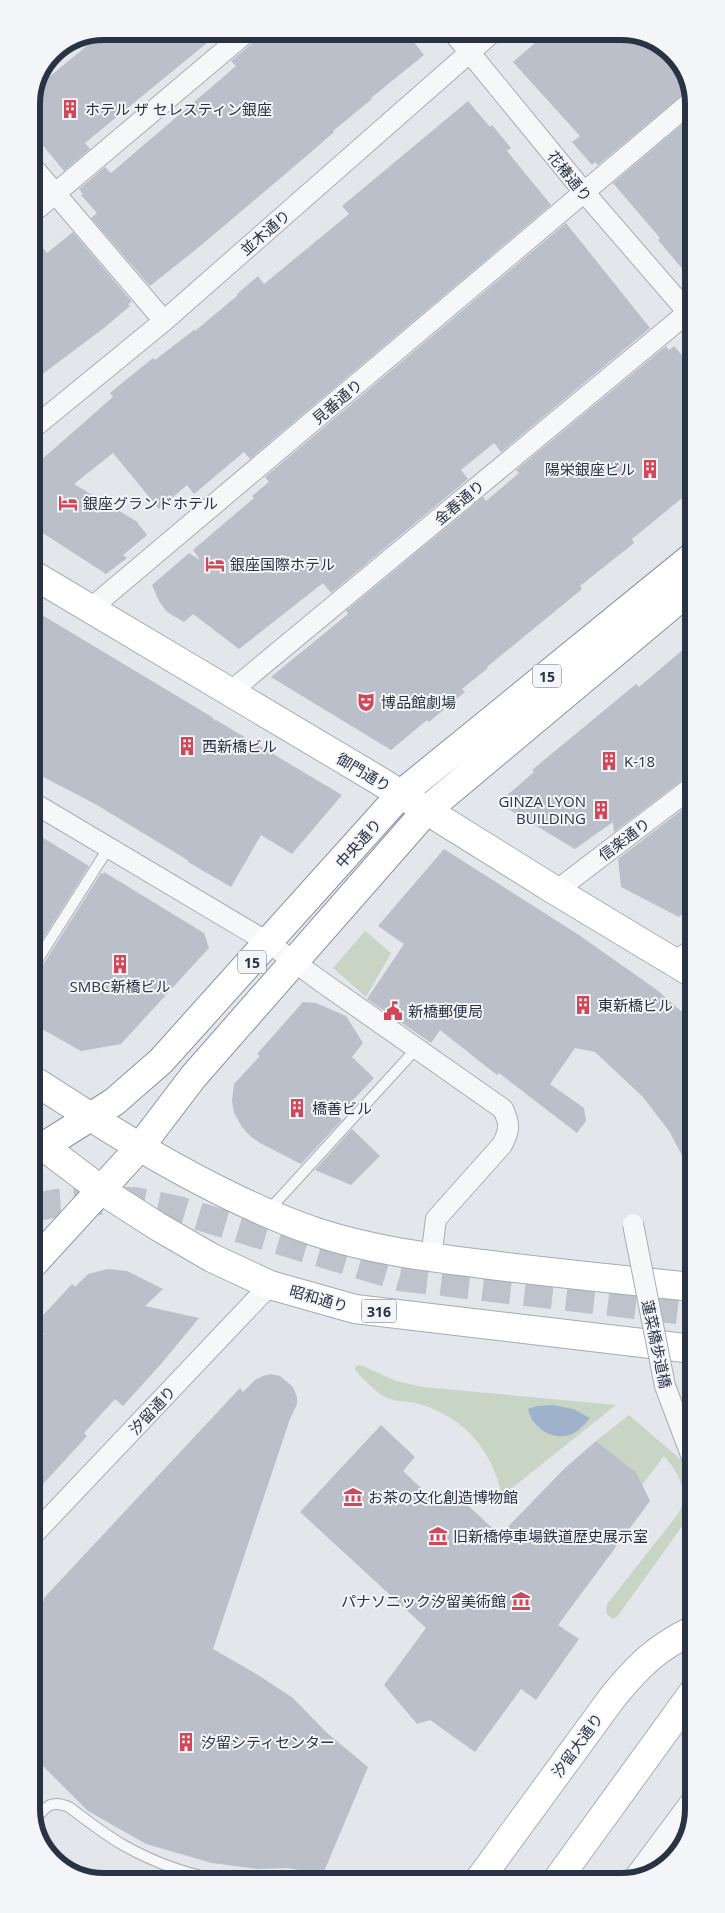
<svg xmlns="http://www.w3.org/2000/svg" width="725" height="1913" font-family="'Open Sans','Noto Sans JP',sans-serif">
<rect width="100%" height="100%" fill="#e3e6eb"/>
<path fill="#c8d5c4" d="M365 931 391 953 366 997 333 968Z
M361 1365 396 1381 423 1387 616 1405 502 1496C492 1450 466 1419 420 1404 409 1401 393 1402 383 1396 373 1389 363 1379 355 1370L356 1366Z
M629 1415 687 1465 693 1511 617 1617 612 1619 606 1613 607 1604 678 1514C690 1494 678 1471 664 1456L642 1485 636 1472 596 1441Z"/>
<path fill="#9eb3cb" d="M553 1405 573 1409 590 1418C585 1424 580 1430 572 1434 553 1442 532 1428 528 1409L537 1406Z"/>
<path fill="#babfc9" d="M105 31H229L216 42 213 38 85 143 90 149 64 171 31 131V100L38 86Z
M260 31H405L424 55 371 98 372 99 333 131 334 132 303 159 199 247 150 286 91 218 97 213 81 195 83 194 79 189 105 167 111 173 236 66 231 61 256 40Z
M549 31H626L665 47 683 73 676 79 687 91 598 165 595 162 592 165 572 142 580 136 513 62Z
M468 101 490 127 492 125 511 148 507 151 551 205 250 459 244 452 194 494 187 485 159 509 113 453 74 484 136 521 147 535 123 555 127 558 106 574 32 526V468L113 397 110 393 153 358 155 360 194 330 195 331 238 295 237 294 258 276 264 284 349 214 342 206Z
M691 117V279L658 240 660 238 613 183Z
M566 223 650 328 501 452 494 443 461 470 468 479 331 593 323 583 239 649 193 614 184 622 167 612 159 601 152 585 189 553 200 560 193 550 254 498 252 496 269 482 265 477Z
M73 232 132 302 128 304 130 306 104 328 32 382V235L47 253Z
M666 346 669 350 674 346 692 367V490L632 539 634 543 580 586 582 589 487 667 488 668 462 689 465 692 429 722 427 720 391 750 271 677 348 614 346 611 483 497 486 501 519 473 516 470Z
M32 609 212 717 215 721 216 720 342 795 292 854 261 835 231 887 188 862 189 861 97 805 32 771Z
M692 642V775L685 778 614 832 613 822 575 849 498 803 534 772 532 770 607 708 636 684 639 687Z
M692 802V906L679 917 621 887 618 859Z
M32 831 89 866 33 955 32 854Z
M444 849 579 935 657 990 681 1011 693 999V1176L669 1131 643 1097 595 1052 575 1048 550 1084 584 1108 586 1121 577 1133 499 1073 497 1075 440 1030 431 1043 367 999 404 944 378 926Z
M104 872 204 933 209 948 121 1044 81 1051 33 1024V974L39 971 101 873 103 874Z
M303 1002 316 1003 346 1016 363 1043 352 1057 374 1078 338 1116 342 1120 301 1164 260 1143 250 1136 242 1127 234 1113 232 1101 234 1084 260 1056 257 1054Z
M352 1129 380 1156 351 1185 315 1170Z
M108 1269 127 1271 163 1289 145 1306 199 1318 161 1364 123 1406 115 1399 84 1433 87 1436 33 1495V1346L44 1334 34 1325 72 1284 75 1287 88 1274Z
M271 1374 280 1376 293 1387 297 1397V1404L290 1419 213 1649 258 1675 293 1698 326 1732 368 1767 323 1874 287 1868 257 1869 212 1863 146 1844 88 1811 34 1757V1655L44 1598 240 1388 243 1392 255 1380 263 1376Z
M381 1425 415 1457 403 1471 438 1504 451 1490 500 1535 564 1469 596 1441 636 1472 650 1501 558 1625 579 1639 536 1700 521 1689 475 1752 430 1720 417 1724 384 1685 426 1628 300 1512Z"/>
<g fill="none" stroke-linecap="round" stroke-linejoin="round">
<path stroke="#bec2ca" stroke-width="28" stroke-dasharray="28 14" stroke-linecap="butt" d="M33 1208 56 1203 80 1201H135L178 1210 400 1277 693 1312"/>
<g stroke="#a8adb6" stroke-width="12">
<path id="lane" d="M33 967 109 847
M268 1211 416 1049
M34 1821C46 1807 50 1799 69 1807 86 1820 104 1834 123 1845 155 1863 191 1876 228 1881"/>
</g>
<g stroke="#a8adb6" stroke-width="22">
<path id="street" d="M452 31 584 192 692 317
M31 165 164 321
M32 213 248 31
M32 429 164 321 494 31
M90 609 691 102
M230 692 692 309
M32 802 269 943 319 980 503 1109C510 1124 510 1130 502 1145L436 1219 431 1258
M556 891 692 787
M673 962 692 950
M33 1535 270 1285
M633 1879 694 1797"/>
</g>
<g stroke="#a8adb6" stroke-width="30">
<path id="secondary" d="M32 574 378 780 556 891 692 973
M33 1080 91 1117
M479 1880 612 1698C638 1666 656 1648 693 1630
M557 1880 694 1691"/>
</g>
<g stroke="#a2aab7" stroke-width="30">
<path id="primary" d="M91 1117C160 1161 238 1205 316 1232 370 1250 427 1257 483 1264 553 1273 623 1280 693 1287
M43 1146 101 1190 157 1226 212 1258 270 1285 355 1309 693 1349"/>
</g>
<g stroke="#8a93a2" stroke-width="30">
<path id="highway" d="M33 1153 114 1102 161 1061 401 794 692 557
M33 1264 139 1148 193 1077 427 810 692 588"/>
</g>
<use href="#lane" stroke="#f6f7f9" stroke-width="10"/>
<use href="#street" stroke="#f6f7f9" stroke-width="20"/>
<use href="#secondary" stroke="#fff" stroke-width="28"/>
<use href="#primary" stroke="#fff" stroke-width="28"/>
<use href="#highway" stroke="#fff" stroke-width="28"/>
<g stroke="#a8adb6" stroke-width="22" stroke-linecap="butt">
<path id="street-bridge" d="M633 1224 665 1386 693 1460"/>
</g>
<use href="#street-bridge" stroke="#f6f7f9" stroke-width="20"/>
</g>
<defs>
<g id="building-bare" transform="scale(1.5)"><path d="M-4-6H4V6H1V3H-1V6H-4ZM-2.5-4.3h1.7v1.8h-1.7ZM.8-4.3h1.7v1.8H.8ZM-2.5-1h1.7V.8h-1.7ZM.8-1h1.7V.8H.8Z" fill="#d14758" stroke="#f3f5f8" stroke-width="2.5" paint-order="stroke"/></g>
<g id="hotel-bare" transform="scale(1.5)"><path d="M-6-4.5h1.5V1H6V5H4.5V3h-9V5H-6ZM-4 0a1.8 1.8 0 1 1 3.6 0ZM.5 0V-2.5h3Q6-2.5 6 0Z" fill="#d14758" stroke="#f3f5f8" stroke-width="2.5" paint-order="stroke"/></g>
<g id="theatre-bare" transform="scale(1.5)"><path d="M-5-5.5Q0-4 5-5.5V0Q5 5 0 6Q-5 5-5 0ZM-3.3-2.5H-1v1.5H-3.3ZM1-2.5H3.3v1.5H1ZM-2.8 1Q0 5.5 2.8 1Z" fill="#d14758" stroke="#f3f5f8" stroke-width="2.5" paint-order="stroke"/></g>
<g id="civic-bare" transform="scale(1.5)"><path d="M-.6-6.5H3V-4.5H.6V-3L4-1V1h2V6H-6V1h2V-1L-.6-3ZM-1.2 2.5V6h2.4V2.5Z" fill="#d14758" stroke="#f3f5f8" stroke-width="2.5" paint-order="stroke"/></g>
<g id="museum-bare" transform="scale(1.5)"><path d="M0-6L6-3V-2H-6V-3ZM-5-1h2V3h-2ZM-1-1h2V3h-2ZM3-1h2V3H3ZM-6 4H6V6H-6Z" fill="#d14758" stroke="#f3f5f8" stroke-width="2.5" paint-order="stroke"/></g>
</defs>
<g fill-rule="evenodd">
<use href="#building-bare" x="70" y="109"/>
<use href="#building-bare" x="650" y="469"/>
<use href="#hotel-bare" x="68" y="503"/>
<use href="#hotel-bare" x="215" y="564"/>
<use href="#theatre-bare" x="366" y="702"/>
<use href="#building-bare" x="187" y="746"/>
<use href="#building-bare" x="609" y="761"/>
<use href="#building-bare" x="601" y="810"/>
<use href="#building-bare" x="120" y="964"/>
<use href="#building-bare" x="583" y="1005"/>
<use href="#civic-bare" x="393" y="1011"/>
<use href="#building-bare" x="297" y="1108"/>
<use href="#museum-bare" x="353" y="1497"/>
<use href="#museum-bare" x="438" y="1536"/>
<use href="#museum-bare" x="521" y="1601"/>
<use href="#building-bare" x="186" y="1742"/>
</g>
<g text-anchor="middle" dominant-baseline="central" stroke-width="4" stroke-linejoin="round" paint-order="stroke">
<g fill="#f3f5f8" stroke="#666d7a" stroke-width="1">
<rect x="533" y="664.5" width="28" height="23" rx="4"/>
<rect x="238" y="950.5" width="28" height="23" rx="4"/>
<rect x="361.5" y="1299.5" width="35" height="23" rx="4"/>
</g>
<g font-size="14" font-weight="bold" fill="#2a3344">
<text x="547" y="676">15</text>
<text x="252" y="962">15</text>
<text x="379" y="1311">316</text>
</g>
<g font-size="15" fill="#2a3344" stroke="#f3f5f8" text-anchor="start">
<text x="85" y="109">ホテル ザ セレスティン銀座</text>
<text x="635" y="469" text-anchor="end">陽栄銀座ビル</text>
<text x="83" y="503">銀座グランドホテル</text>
<text x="230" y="564">銀座国際ホテル</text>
<text x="381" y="702">博品館劇場</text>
<text x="202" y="746">西新橋ビル</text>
<text x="624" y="761">K-18</text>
<text x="586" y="801" text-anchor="end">GINZA LYON<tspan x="586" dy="17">BUILDING</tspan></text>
<text x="120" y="986" text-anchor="middle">SMBC新橋ビル</text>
<text x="598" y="1005">東新橋ビル</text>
<text x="408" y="1011">新橋郵便局</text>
<text x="312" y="1108">橋善ビル</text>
<text x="368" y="1497">お茶の文化創造博物館</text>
<text x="453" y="1536">旧新橋停車場鉄道歴史展示室</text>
<text x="506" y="1601" text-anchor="end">パナソニック汐留美術館</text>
<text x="201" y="1742">汐留シティセンター</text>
</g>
<g font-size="15" fill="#2a3344" stroke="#f3f5f8">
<text transform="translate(570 176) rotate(51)">花椿通り</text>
<text transform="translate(265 232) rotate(-41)">並木通り</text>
<text transform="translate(337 401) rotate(-40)">見番通り</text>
<text transform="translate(459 502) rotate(-40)">金春通り</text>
<text transform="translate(364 772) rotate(31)">御門通り</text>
<text transform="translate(624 839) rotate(-37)">信楽通り</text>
<text transform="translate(358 843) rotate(-48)">中央通り</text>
<text transform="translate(319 1298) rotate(16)">昭和通り</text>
<text transform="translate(657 1344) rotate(78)">蓮菜橋歩道橋</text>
<text transform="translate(152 1410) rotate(-47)">汐留通り</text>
<text transform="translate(577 1745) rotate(-54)">汐留大通り</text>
</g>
</g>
<path d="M0 0H725V1913H0ZM104 40H621A64 64 0 0 1 685 104V1809A64 64 0 0 1 621 1873H104A64 64 0 0 1 40 1809V104A64 64 0 0 1 104 40Z" fill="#f3f5f8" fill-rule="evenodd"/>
<path fill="none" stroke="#2a3344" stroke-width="6" d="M104 40H621A64 64 0 0 1 685 104V1809A64 64 0 0 1 621 1873H104A64 64 0 0 1 40 1809V104A64 64 0 0 1 104 40Z"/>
</svg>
